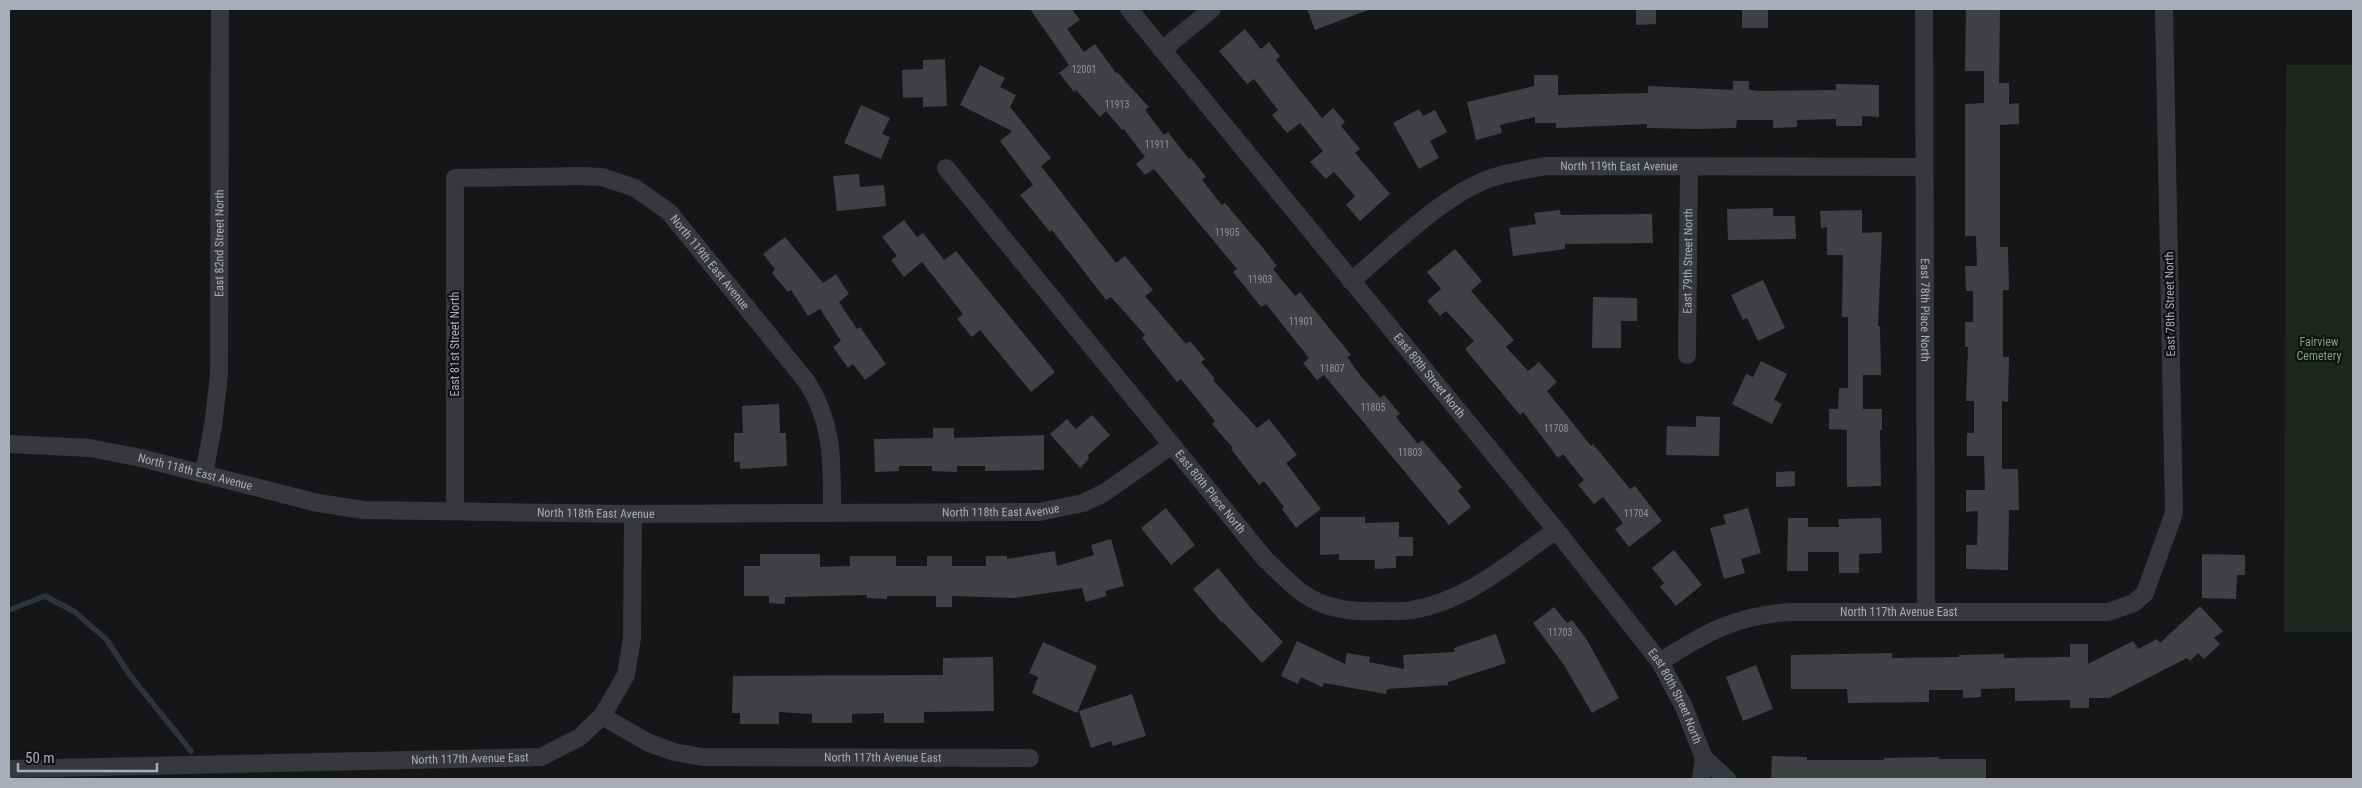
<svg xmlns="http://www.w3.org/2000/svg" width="2362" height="788" font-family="'Roboto Condensed',sans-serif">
<rect width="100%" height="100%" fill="#161618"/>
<path fill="#1e261f" d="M2286 65H2353V632H2284Z"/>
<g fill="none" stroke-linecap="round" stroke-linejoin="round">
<path stroke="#2c353c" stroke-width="5.5" d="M9 610 45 596 75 612 107 640 129 674 191 751"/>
</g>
<path fill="#404145" d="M1030 9H1072L1080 20 1067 29 1084 52 1095 44 1116 73 1117 72 1149 107 1145 110 1164 135 1168 132 1189 159 1191 158 1206 177 1202 180 1222 205 1225 203 1263 248 1277 266 1273 269 1295 296 1300 292 1351 355 1347 357 1360 375 1380 398 1384 395 1400 414 1396 417 1418 444 1422 440 1447 469 1462 487 1458 491 1471 507 1449 525 1324 375 1317 380 1303 363 1309 358 1266 304 1261 307 1233 272 1237 269 1154 169 1145 175 1136 164 1145 157 1124 129 1122 130 1106 111 1100 117 1076 90 1074 92 1059 73 1069 65Z
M1307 9H1368V10L1315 30Z
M1636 9H1656V24L1636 25Z
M1742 9H1768V28H1742Z
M1966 9H2000L1999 83H2009V104L2019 103V124L2000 125V247H2008L2009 290H2003V357H2009L2008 402 2002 401V469H2018L2019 510H2009L2008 570 1966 569V545H1977L1978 511 1966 512V490H1985L1984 456H1967V433H1974V401H1966L1968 347H1965V322H1973V291H1966L1965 266H1977L1976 236H1965V104L1984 103V71H1965Z
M1245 29 1261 49 1269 42 1280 56 1276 60 1322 118 1333 108 1345 122 1341 126 1360 149 1355 153 1390 194 1360 221 1346 205 1355 196 1334 172 1326 179 1310 162 1323 151 1300 123 1287 133 1272 115 1278 110 1254 79 1247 84 1219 51Z
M945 59 947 106 923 107V97L903 98 902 70 923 69V60Z
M980 65 1005 78 1000 87 1016 95 1010 107 1051 158 1041 166 1116 263 1125 256 1153 290 1145 296 1186 344 1190 341 1205 359 1201 362 1215 379 1213 380 1257 428 1269 419 1297 455 1286 463 1321 509 1296 528 1282 509 1284 507 1264 481 1259 485 1231 449 1233 448 1212 424 1215 421 1181 379 1177 382 1142 338 1145 335 1111 297 1106 300 1052 230 1050 232 1020 195 1033 185 1000 141 1012 131 960 105Z
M1534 75H1558V95L1648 93V86L1733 90V81H1749V90L1759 91 1836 90V84L1879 85V117L1862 116V126H1836V119L1797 120V127L1773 128V120H1737L1736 128 1699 129 1647 128V124L1556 128V123H1535V117L1500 125 1502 133 1476 140 1467 102 1534 86Z
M861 105 890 118 882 134 890 137 881 159 844 143Z
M1419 109 1423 116 1435 110 1447 132 1430 141 1439 158 1419 169 1393 123Z
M859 174 860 187 884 185 886 206 837 211 833 176Z
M1773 208V216H1795L1796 239 1728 240 1727 209Z
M1560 210 1561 215 1652 214 1653 243 1565 244V249L1513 256 1509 228 1536 224 1534 213Z
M1862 210V233L1882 232 1878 326H1880L1881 375H1863V409H1882V430H1880L1881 486 1847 487V430L1829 429V409H1838L1839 388H1848V317H1842L1843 255H1827V227L1821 228 1820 211Z
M904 220 917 237 923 233 944 260 956 251 1055 372 1031 392 980 330 972 337 957 319 963 314 922 262 904 277 891 260 897 256 882 237Z
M785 237 823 283 836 274 849 294 839 302 857 329 860 327 886 364 865 380 853 364 848 368 833 347 841 341 820 309 808 316 791 290 788 292 772 273 775 269 763 254Z
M1455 249 1482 281 1471 291 1514 340 1506 347 1528 371 1539 362 1557 382 1547 391 1591 446 1593 444 1630 489 1635 486 1662 521 1629 547 1615 529 1623 523 1603 497 1594 504 1578 485 1584 480 1563 454 1558 458 1523 412 1520 415 1465 349 1474 341 1446 311 1440 316 1427 301 1441 289 1427 272Z
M1763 280 1785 328 1758 341 1747 318 1743 320 1731 295Z
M1593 297 1637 298V321H1621V348H1592Z
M1761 361 1787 374 1774 400 1782 404 1772 424 1732 404 1746 374 1753 377Z
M779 404 780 433H786L787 466 740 469V462H734V433H743L742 406Z
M1092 415 1110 435 1088 455 1089 459 1080 468 1050 434 1067 419 1076 429Z
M1696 416 1720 417 1719 456 1666 455 1667 426 1696 427Z
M933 428H954V438L1044 435V470L985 471V466H957V472L932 471V466H899V471L875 472 874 439 933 438Z
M1795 471V486L1776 487V472Z
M1166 508 1195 545 1171 565 1141 528Z
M1748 508 1761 553 1741 559 1745 573 1724 579 1710 528 1726 524 1723 515Z
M1320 517H1365V523L1399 522V537H1413V556H1396V568L1375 569V560H1339V554L1320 555Z
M1788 518H1808V527H1839L1838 519 1881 518 1882 553 1859 554V573H1839V552H1808V571H1787Z
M1111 539 1124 586 1105 591 1107 596 1086 602 1082 588 1014 598 952 596V607H936V596H887V599L867 598V595L785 597V604L769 603V596H744V566H760V554H820V567L850 566V556H896V566H927V556H952V566H986V556H1007V559L1055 551 1057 566 1094 555 1091 545Z
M1674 550 1702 585 1676 606 1660 587 1664 583 1652 568Z
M2202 554 2245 555V575H2237L2236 599 2202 598Z
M1218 568 1249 606 1283 642 1262 663 1223 622 1222 623 1193 589Z
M2200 606 2223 631 2214 638 2220 644 2204 659 2198 653 2190 661 2187 658 2109 698H2089V708H2070V700L2015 701V688L1981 689V697L1963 698V690H1929V702L1848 703 1847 689H1791V655L1892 653V658L1959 657V655L2004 654V658L2070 657V644H2088V664L2133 641 2138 649 2157 639 2160 643Z
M1554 607 1567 623 1572 620 1587 640 1619 698 1592 713 1564 665 1533 623Z
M1496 634 1506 663 1448 682V685L1387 689 1386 694 1324 683 1322 687 1301 677 1298 684 1281 676 1297 641 1345 664 1347 653 1370 657 1369 662 1404 669 1403 655 1455 652 1454 648Z
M1043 642 1097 666 1077 713 1032 693 1038 677 1029 673Z
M993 657 994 711 924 712V723H884V713L852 714V723H812V714L779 712V724H740V713H732L733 676 943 675V658Z
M1756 665 1773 709 1743 721 1726 677Z
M1132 694 1146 736 1113 746 1111 741 1091 748 1079 711Z
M1772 756 1807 757V760H1884V758L1939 757V759H1986V779H1771Z"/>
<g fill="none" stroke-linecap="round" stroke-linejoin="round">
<g stroke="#37383d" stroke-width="18">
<path id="s1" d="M1129 9 1556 530 1660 662 1683 705 1704 758 1727 779"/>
<path id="s2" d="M1924 9 1926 611"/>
<path d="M1162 50 1212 9"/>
<path id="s3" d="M946 168 1265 559C1281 574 1298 593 1318 602 1338 611 1359 612 1381 611 1391 611 1402 612 1412 610 1467 601 1511 562 1556 530"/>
<path id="s4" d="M1351 281C1390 249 1444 194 1491 178 1510 172 1528 169 1547 166L1924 167"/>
<path id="s5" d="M1687 355 1689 168"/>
<path id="s6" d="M9 444 90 448 141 458 318 503 364 510 633 514 1039 512 1083 503 1104 493 1172 445"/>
<path id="s7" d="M204 474 213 426 219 375 220 9"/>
<path id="s8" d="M455 511V178L583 176 602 177 635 188 669 212 807 382C834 425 832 463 832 512"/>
<path id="s9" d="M1660 662C1705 633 1734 616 1789 612H2108L2134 603 2145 593 2174 513 2164 9"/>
<path id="s10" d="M602 716 649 743 674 752 702 757 1030 758"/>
<path id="s11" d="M9 769 541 757 580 737 602 716 626 675 632 638 633 514"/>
<path d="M1701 779 1704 758"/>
</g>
</g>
<g text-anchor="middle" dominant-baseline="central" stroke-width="4.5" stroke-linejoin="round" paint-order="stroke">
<g font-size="10" fill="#8e929b">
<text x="1084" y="69">12001</text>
<text x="1117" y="104">11913</text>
<text x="1157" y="144">11911</text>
<text x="1227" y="232">11905</text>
<text x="1260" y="279">11903</text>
<text x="1301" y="321">11901</text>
<text x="1332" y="368">11807</text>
<text x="1373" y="407">11805</text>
<text x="1556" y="428">11708</text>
<text x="1410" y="452">11803</text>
<text x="1636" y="513">11704</text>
<text x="1560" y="632">11703</text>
</g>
<g font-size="12" fill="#a8adb8" stroke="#111113">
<text stroke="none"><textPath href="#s4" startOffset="304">North 119th East Avenue</textPath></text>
<text stroke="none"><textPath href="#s7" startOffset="232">East 82nd Street North</textPath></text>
<text stroke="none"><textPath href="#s5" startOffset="94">East 79th Street North</textPath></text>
<text stroke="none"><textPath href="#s8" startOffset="621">North 119th East Avenue</textPath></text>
<text transform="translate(2170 304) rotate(-91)">East 78th Street North</text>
<text stroke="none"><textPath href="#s2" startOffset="301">East 78th Place North</textPath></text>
<text transform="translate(455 344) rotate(-90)">East 81st Street North</text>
<text stroke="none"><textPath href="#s1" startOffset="474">East 80th Street North</textPath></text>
<text stroke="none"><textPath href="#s6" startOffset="189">North 118th East Avenue</textPath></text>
<text stroke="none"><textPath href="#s3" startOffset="418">East 80th Place North</textPath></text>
<text stroke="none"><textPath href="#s6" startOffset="999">North 118th East Avenue</textPath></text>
<text stroke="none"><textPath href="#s6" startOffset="594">North 118th East Avenue</textPath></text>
<text stroke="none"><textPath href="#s9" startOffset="250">North 117th Avenue East</textPath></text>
<text stroke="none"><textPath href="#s1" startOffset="879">East 80th Street North</textPath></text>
<text stroke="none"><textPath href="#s10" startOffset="290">North 117th Avenue East</textPath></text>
<text stroke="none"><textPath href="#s11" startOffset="461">North 117th Avenue East</textPath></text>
</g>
<g font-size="12" fill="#7fa381" stroke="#111113">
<text x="2319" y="342">Fairview<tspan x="2319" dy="14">Cemetery</tspan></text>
</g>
</g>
<rect width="2362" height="788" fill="none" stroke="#a8adb8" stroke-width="20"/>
<path d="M18 763v8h139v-8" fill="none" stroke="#a8adb8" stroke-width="2.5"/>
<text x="25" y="763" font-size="15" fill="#a8adb8" stroke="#111113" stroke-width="4" paint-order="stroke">50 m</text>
</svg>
